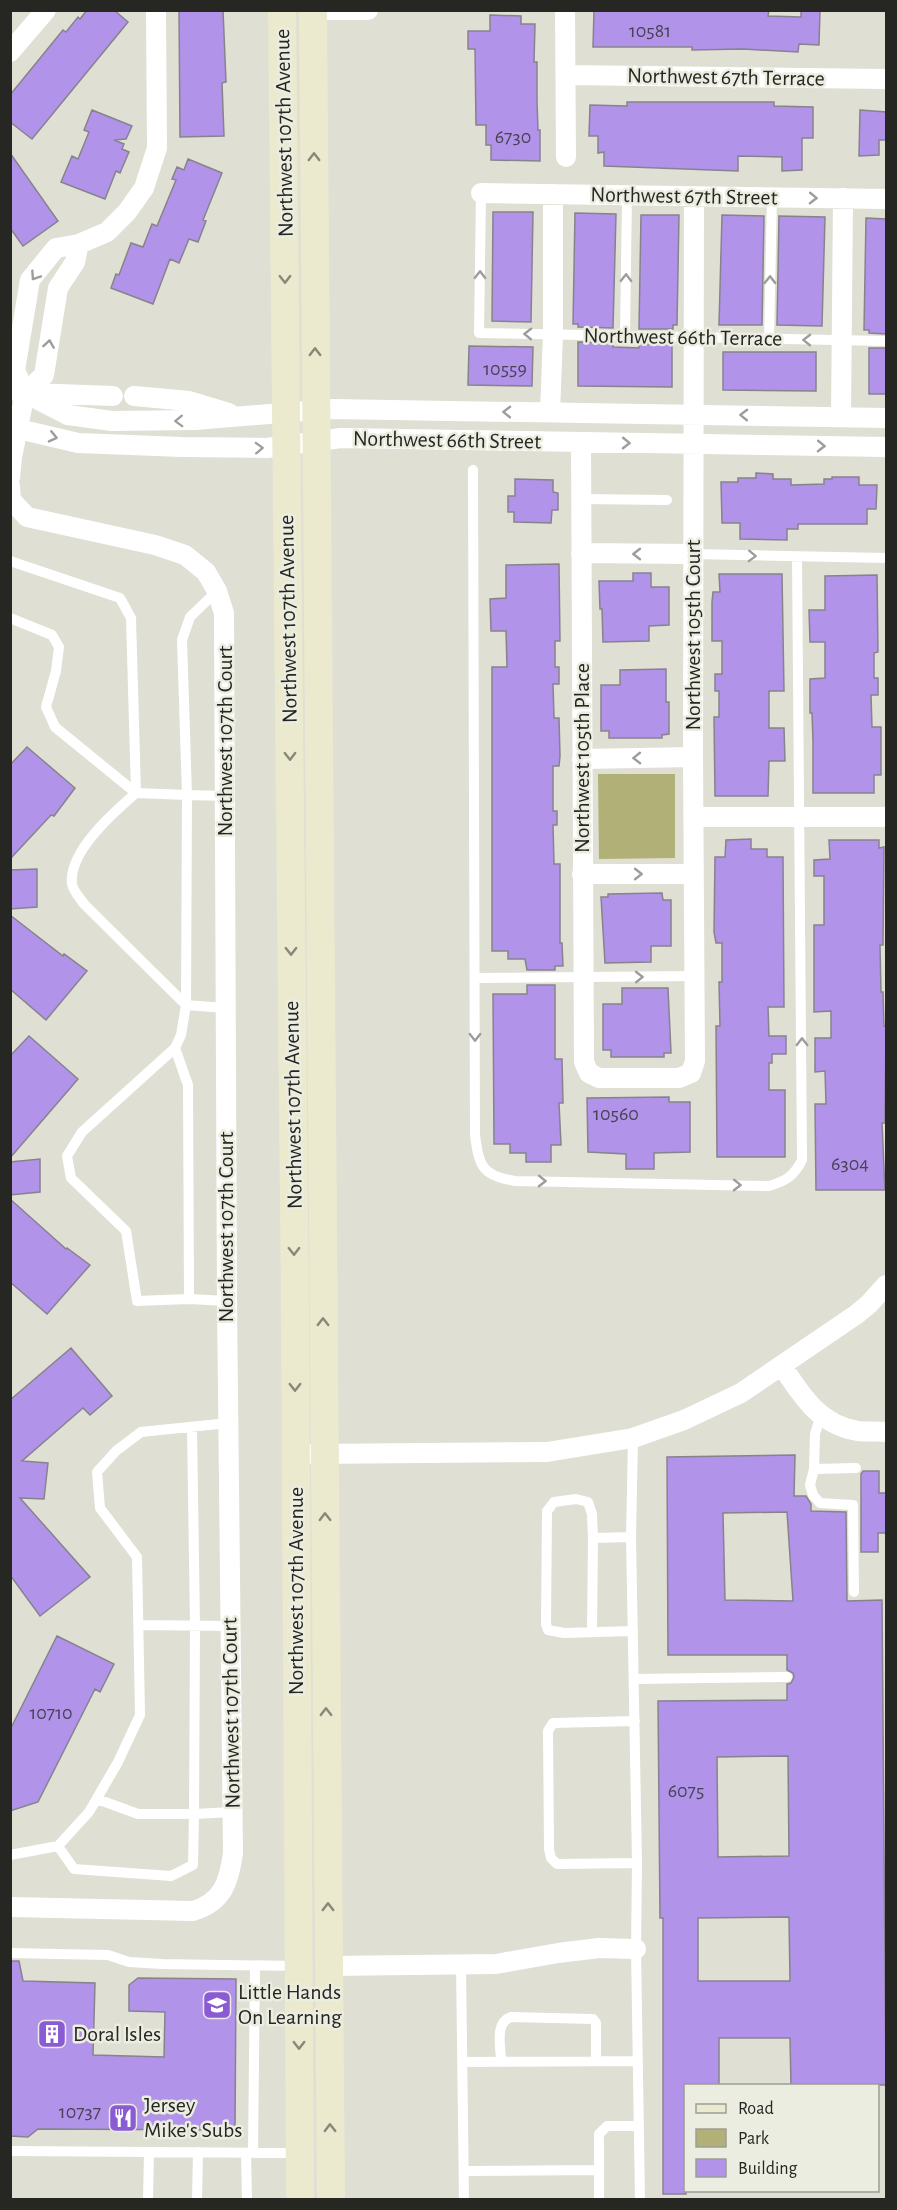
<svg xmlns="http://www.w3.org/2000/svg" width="897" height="2210" font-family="'Alegreya Sans',sans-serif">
<rect width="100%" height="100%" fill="#dfdfd4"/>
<path fill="#b1b077" d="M598 774H675V858L599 859Z"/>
<path fill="#b193ea" stroke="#86838d" stroke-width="1.5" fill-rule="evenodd" d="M87 10H114L128 22 32 139 10 122V95L63 30 66 32 78 17 80 19Z
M179 10H223L226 82 222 83 224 136 180 137Z
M594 10H769L768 16 801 17V10H820L819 45 799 44 798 52 743 49 692 50V47H593Z
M490 15 521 16V24H535L534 62H537V101L538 130H540V161L491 160V145H486V125H476L475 49H468V31H490Z
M627 102H774V106L813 107V138H802V170L782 171V157L738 156V171L604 166V152L598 153V136H589L590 105 627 106Z
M92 110 132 126 126 139 114 140 124 144 122 149 129 152 120 173 116 171 105 199 61 182 72 156 78 159 89 132 84 130Z
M860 110 886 112V140H879V155L859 156Z
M10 153 58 221 23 246 10 228Z
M188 159 222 173 203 220 206 221 198 242 189 239 179 263 170 259 153 304 111 288 116 274 119 275 131 243 143 247 152 224 157 226 176 180 172 179 177 167 184 170Z
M493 212H533L531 322 492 321Z
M575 213 616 214 613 328 578 327V324H573Z
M641 215H679L677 325H673V329H639Z
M722 215 764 216 762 325H719Z
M779 216 825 217 822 326 777 325Z
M866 218 886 219V334L869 333V330H864Z
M578 342 613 343V347L639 348V344H672V387L578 386Z
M469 346 533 347 532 386 468 385Z
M869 348H886V394H869Z
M723 352H816V391L723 390Z
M756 473 773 474V479H791V485L824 484V479H832V477H859V485H877L876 509H867V524H798V529H787V540L740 539V523H722L721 482H738V478H756Z
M515 479 553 480V492L558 493V510H552L551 523 514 522V512H508V496H515Z
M559 564 560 641H555V667H559V684H553L554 718H559L560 756 559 766H553V811H557V825H553L554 864H560V943H562L563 966H555V970H527L525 959H508V951H492V667H507L506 631H491L490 599 506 598V565Z
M633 573H651V587H669V625L649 626V641L603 642 602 609H600L599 581H633Z
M719 574H782L784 691H769V728H784L785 761H769L768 796H715L714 717H719V691H715V674H722V641H712V602L713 592H720Z
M877 575 878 652 874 653V678H878V695H871L872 727H881V775H874V793H813V742L812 713H810V679L825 678V642H810L809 610H825V576Z
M666 669V702H669V734L662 735V738H609V731H601V685H620V670Z
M27 747 75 788 54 816 51 815 10 859V765Z
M751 839V849H767V857H783L784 1007H768L769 1036H786V1054H772V1063H769V1090H785V1157H717L716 1026H720L719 982H722V943H716L714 932 715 857H725L726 840Z
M829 840H879V848L884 847 883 945H880L881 992H883L884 1026H886L885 1123H882L885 1190H816L815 1104H826L825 1071 815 1072V1038H831V1011L814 1012V925H824V876H814V860L830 859Z
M37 869V907L10 909V870Z
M662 893 663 900H671V946H651V962L605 963 601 897H608V894Z
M10 915 63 956 64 954 87 971 46 1020 10 989Z
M527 985H555V1059H562L563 1103H559L561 1145H551V1162H526V1153H510V1144H494L493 994H527Z
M622 988H668L671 1053H664V1057H611V1050H603V1004H622Z
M29 1036 78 1079 10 1158V1056Z
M669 1097V1102H690V1152L654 1153V1169H626V1154L588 1152 587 1098Z
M40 1159V1192L10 1195V1162Z
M10 1199 66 1249 67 1248 90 1265 47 1314 10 1282Z
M71 1348 112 1396 90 1415 83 1408 22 1461 48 1463 44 1499 20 1498 90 1577 40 1616 10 1575V1400Z
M795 1455 794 1496H806L811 1504V1511L846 1512 847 1601 882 1600 886 2085H791L790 2038H719V2085H686V2194H663V1918H660L658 1701 787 1700V1684L791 1683 794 1677 793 1673 787 1670V1655H668L667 1457ZM787 1512 793 1601 725 1600 723 1513ZM788 1756 789 1856 718 1857 717 1757ZM789 1917 790 1981H698V1918Z
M863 1471H879V1493H886V1533H878V1552H861V1474Z
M57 1636 114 1664 100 1692 95 1689 38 1802 10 1811V1730Z
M10 1961H19L23 1981 95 1983 93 2055 164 2057 165 2012 129 2011V1985L138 1978 236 1979 235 2130 38 2129 28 2137 10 2136Z"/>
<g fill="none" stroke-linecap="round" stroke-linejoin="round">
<path stroke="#fff" stroke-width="10" d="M481 193 479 333 886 341
M625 336 627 195
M769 339 772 197
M473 470 475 1135C479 1166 482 1176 515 1181L769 1186C786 1181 794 1176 802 1160L797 557
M581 499 667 500
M693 554 886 558
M10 561 120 598 131 618 136 793C114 812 68 852 72 884 73 891 80 898 84 904L186 1005 181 1035 175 1048 188 1085 189 1299 227 1301
M217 591 190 617 182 640 187 795 226 796
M10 618 52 635 59 647 56 671 46 707 55 727 136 793 187 795 186 1005 225 1008
M475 978 694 976
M175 1048 82 1132 67 1156 71 1178 126 1231 137 1301 189 1299
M821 1415 815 1434 814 1469 810 1485 813 1495 820 1503 853 1505 854 1592
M228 1423 141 1432 116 1451 97 1472 100 1508 137 1557 140 1715 118 1762 89 1812 58 1846 74 1869 171 1876 193 1865 194 1814 233 1812
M633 1438 631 1537 637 1863 636 1949 640 2200
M814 1469 856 1468
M631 1537 593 1538 592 1514 588 1502 576 1499 554 1502 547 1511 546 1624 548 1630 564 1633 633 1631
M139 1625 230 1626
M592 1631 593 1538
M634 1679 787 1677
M635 1721 553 1723 548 1731 549 1849 551 1858 557 1864 637 1863
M97 1799 138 1814H194L195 1626 192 1427
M10 1855 58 1846
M10 1953 108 1955 129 1962 162 1964 297 1966
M461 1964 464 2200
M462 2062 638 2061
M501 2062C501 2047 494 2023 511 2017L593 2019 596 2023V2061
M10 2151 299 2153
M246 2153 247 2200
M253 2153 255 1966
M464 2171 599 2170
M148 2200 149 2152
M197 2200 198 2152
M599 2200V2134L607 2126H639"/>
<path stroke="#fff" stroke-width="20" d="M327 10H368
M565 10 566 157
M10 52 46 10
M566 75 886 79
M481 193 886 199
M10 390 25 393 68 415 112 421 195 420 331 409 886 418
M25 393 44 375 58 288 75 262 79 244
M30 393 113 396
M134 396 189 401 229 413
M550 412 553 335V194
M841 417 843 198
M10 427 78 443 182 447 267 448 341 438 886 447
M581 442 584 1062 589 1073 599 1078H679L691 1073 695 1061 693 757 694 196
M10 478 12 457 25 393 15 370 30 280 56 248 79 244 107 232 127 212 144 188 157 148 156 10
M10 486 11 500 27 517 155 545 185 555 206 572 217 591 224 613 227 1301 233 1853C229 1882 223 1902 193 1911L10 1907
M581 553 693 554
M582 759 693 757
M694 817H886
M582 874H694
M782 1366C802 1396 819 1425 858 1431 867 1432 877 1431 886 1432
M312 1454 547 1452 633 1438 684 1420 741 1393 857 1314 869 1304 886 1285
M328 1966 496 1964 558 1953 599 1948 636 1949"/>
<path stroke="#ebeace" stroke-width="28" d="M282 10 295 1308 300 2200
M313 10 331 2200"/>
</g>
<defs><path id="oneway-chevron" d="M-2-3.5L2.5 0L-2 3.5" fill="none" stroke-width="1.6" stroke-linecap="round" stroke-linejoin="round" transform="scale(1.5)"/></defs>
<g stroke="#888878">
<use href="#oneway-chevron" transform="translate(314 157) rotate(-90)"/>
<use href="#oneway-chevron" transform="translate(285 279) rotate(89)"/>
<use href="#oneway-chevron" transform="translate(315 352) rotate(-90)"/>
<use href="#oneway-chevron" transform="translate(290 756) rotate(89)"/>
<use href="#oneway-chevron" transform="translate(291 951) rotate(89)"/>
<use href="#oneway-chevron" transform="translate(294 1251) rotate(89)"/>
<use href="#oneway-chevron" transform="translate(323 1322) rotate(-90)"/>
<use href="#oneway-chevron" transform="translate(295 1387) rotate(90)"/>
<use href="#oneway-chevron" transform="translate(325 1517) rotate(-91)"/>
<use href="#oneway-chevron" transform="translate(326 1712) rotate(-91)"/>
<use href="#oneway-chevron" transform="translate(328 1907) rotate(-90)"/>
<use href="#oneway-chevron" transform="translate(299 2045) rotate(90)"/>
<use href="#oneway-chevron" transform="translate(330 2128) rotate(-91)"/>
</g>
<g stroke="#9d9d9c">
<use href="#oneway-chevron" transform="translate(813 198) rotate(1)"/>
<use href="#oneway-chevron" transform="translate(480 275) rotate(-89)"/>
<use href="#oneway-chevron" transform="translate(35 276) rotate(124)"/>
<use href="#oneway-chevron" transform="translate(626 278) rotate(-89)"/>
<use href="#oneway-chevron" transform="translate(770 280) rotate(-89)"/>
<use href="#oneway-chevron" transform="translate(528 334) rotate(-179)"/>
<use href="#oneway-chevron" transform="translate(807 340) rotate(-179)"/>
<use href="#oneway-chevron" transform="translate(49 344) rotate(-81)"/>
<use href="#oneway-chevron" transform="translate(507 412) rotate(-179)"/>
<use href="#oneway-chevron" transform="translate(744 415) rotate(-179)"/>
<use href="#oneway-chevron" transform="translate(179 421) rotate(178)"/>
<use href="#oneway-chevron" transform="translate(53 437) rotate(13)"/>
<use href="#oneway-chevron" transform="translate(626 443) rotate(1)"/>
<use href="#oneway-chevron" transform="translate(821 446) rotate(1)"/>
<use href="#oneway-chevron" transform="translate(259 448) rotate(-2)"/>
<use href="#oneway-chevron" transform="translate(637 554) rotate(-180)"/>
<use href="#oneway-chevron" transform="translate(752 556) rotate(2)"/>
<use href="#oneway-chevron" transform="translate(637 758) rotate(179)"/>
<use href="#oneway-chevron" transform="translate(638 874)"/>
<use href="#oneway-chevron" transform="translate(639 977) rotate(-1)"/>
<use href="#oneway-chevron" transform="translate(475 1037) rotate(90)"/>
<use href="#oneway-chevron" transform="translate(802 1042) rotate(-90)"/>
<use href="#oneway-chevron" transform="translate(542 1181) rotate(1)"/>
<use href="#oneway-chevron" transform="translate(737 1185) rotate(1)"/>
</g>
<defs>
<g id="school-square" transform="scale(1.5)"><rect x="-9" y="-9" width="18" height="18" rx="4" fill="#8b5bd4" stroke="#ecede1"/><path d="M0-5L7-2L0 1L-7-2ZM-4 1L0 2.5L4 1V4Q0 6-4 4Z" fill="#fff"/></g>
<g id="building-square" transform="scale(1.5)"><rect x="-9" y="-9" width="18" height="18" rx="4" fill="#8b5bd4" stroke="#ecede1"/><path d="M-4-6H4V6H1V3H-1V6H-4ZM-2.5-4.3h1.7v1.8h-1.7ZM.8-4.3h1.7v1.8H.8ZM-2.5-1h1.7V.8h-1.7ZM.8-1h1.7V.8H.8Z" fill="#fff"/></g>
<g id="restaurant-square" transform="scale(1.5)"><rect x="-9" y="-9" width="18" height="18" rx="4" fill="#8b5bd4" stroke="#ecede1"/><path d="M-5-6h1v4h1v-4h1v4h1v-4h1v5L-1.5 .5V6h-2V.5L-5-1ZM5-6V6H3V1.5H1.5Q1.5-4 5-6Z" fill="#fff"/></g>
</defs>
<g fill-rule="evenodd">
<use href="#school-square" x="217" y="2005"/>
<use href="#building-square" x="52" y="2034"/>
<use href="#restaurant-square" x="123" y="2118"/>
</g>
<g text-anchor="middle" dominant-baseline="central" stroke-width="5" stroke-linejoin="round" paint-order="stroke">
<g font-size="20" fill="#494154">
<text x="650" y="31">10581</text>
<text x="513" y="137">6730</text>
<text x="505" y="369">10559</text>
<text x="616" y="1114">10560</text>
<text x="850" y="1164">6304</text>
<text x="51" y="1713">10710</text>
<text x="686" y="1791">6075</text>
<text x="80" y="2112">10737</text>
</g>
<g font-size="22" fill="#262622" stroke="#ecede1">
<text transform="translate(726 77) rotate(1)">Northwest 67th Terrace</text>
<text transform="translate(284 133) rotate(-91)">Northwest 107th Avenue</text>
<text transform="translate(684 196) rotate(1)">Northwest 67th Street</text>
<text transform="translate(683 337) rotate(1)">Northwest 66th Terrace</text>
<text transform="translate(447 440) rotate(1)">Northwest 66th Street</text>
<text transform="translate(288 619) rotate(-91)">Northwest 107th Avenue</text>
<text transform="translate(693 635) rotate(-90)">Northwest 105th Court</text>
<text transform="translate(225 741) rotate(-90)">Northwest 107th Court</text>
<text transform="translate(582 758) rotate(-90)">Northwest 105th Place</text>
<text transform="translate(293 1105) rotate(-91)">Northwest 107th Avenue</text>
<text transform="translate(226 1227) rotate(-90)">Northwest 107th Court</text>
<text transform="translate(296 1591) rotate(-90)">Northwest 107th Avenue</text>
<text transform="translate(231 1713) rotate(-91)">Northwest 107th Court</text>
</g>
<g font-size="22" fill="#262622" stroke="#ecede1" text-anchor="start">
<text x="238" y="1992">Little Hands<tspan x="238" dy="25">On Learning</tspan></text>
<text x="73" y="2034">Doral Isles</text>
<text x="144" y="2105">Jersey<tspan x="144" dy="25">Mike's Subs</tspan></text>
</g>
</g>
<rect width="897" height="2210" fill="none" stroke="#262622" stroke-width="24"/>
<rect x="684" y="2084" width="195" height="108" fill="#ecede1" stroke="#9d9d95" stroke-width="1.5"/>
<rect x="696" y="2104" width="30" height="9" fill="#ebeace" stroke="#9d9d95" stroke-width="1.5"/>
<text x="738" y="2114" font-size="18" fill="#262622">Road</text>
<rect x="696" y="2129" width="30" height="18" fill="#b1b077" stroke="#9d9d95" stroke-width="1.5"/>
<text x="738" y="2144" font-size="18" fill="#262622">Park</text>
<rect x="696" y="2159" width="30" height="18" fill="#b193ea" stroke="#9d9d95" stroke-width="1.5"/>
<text x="738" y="2174" font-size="18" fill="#262622">Building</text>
</svg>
